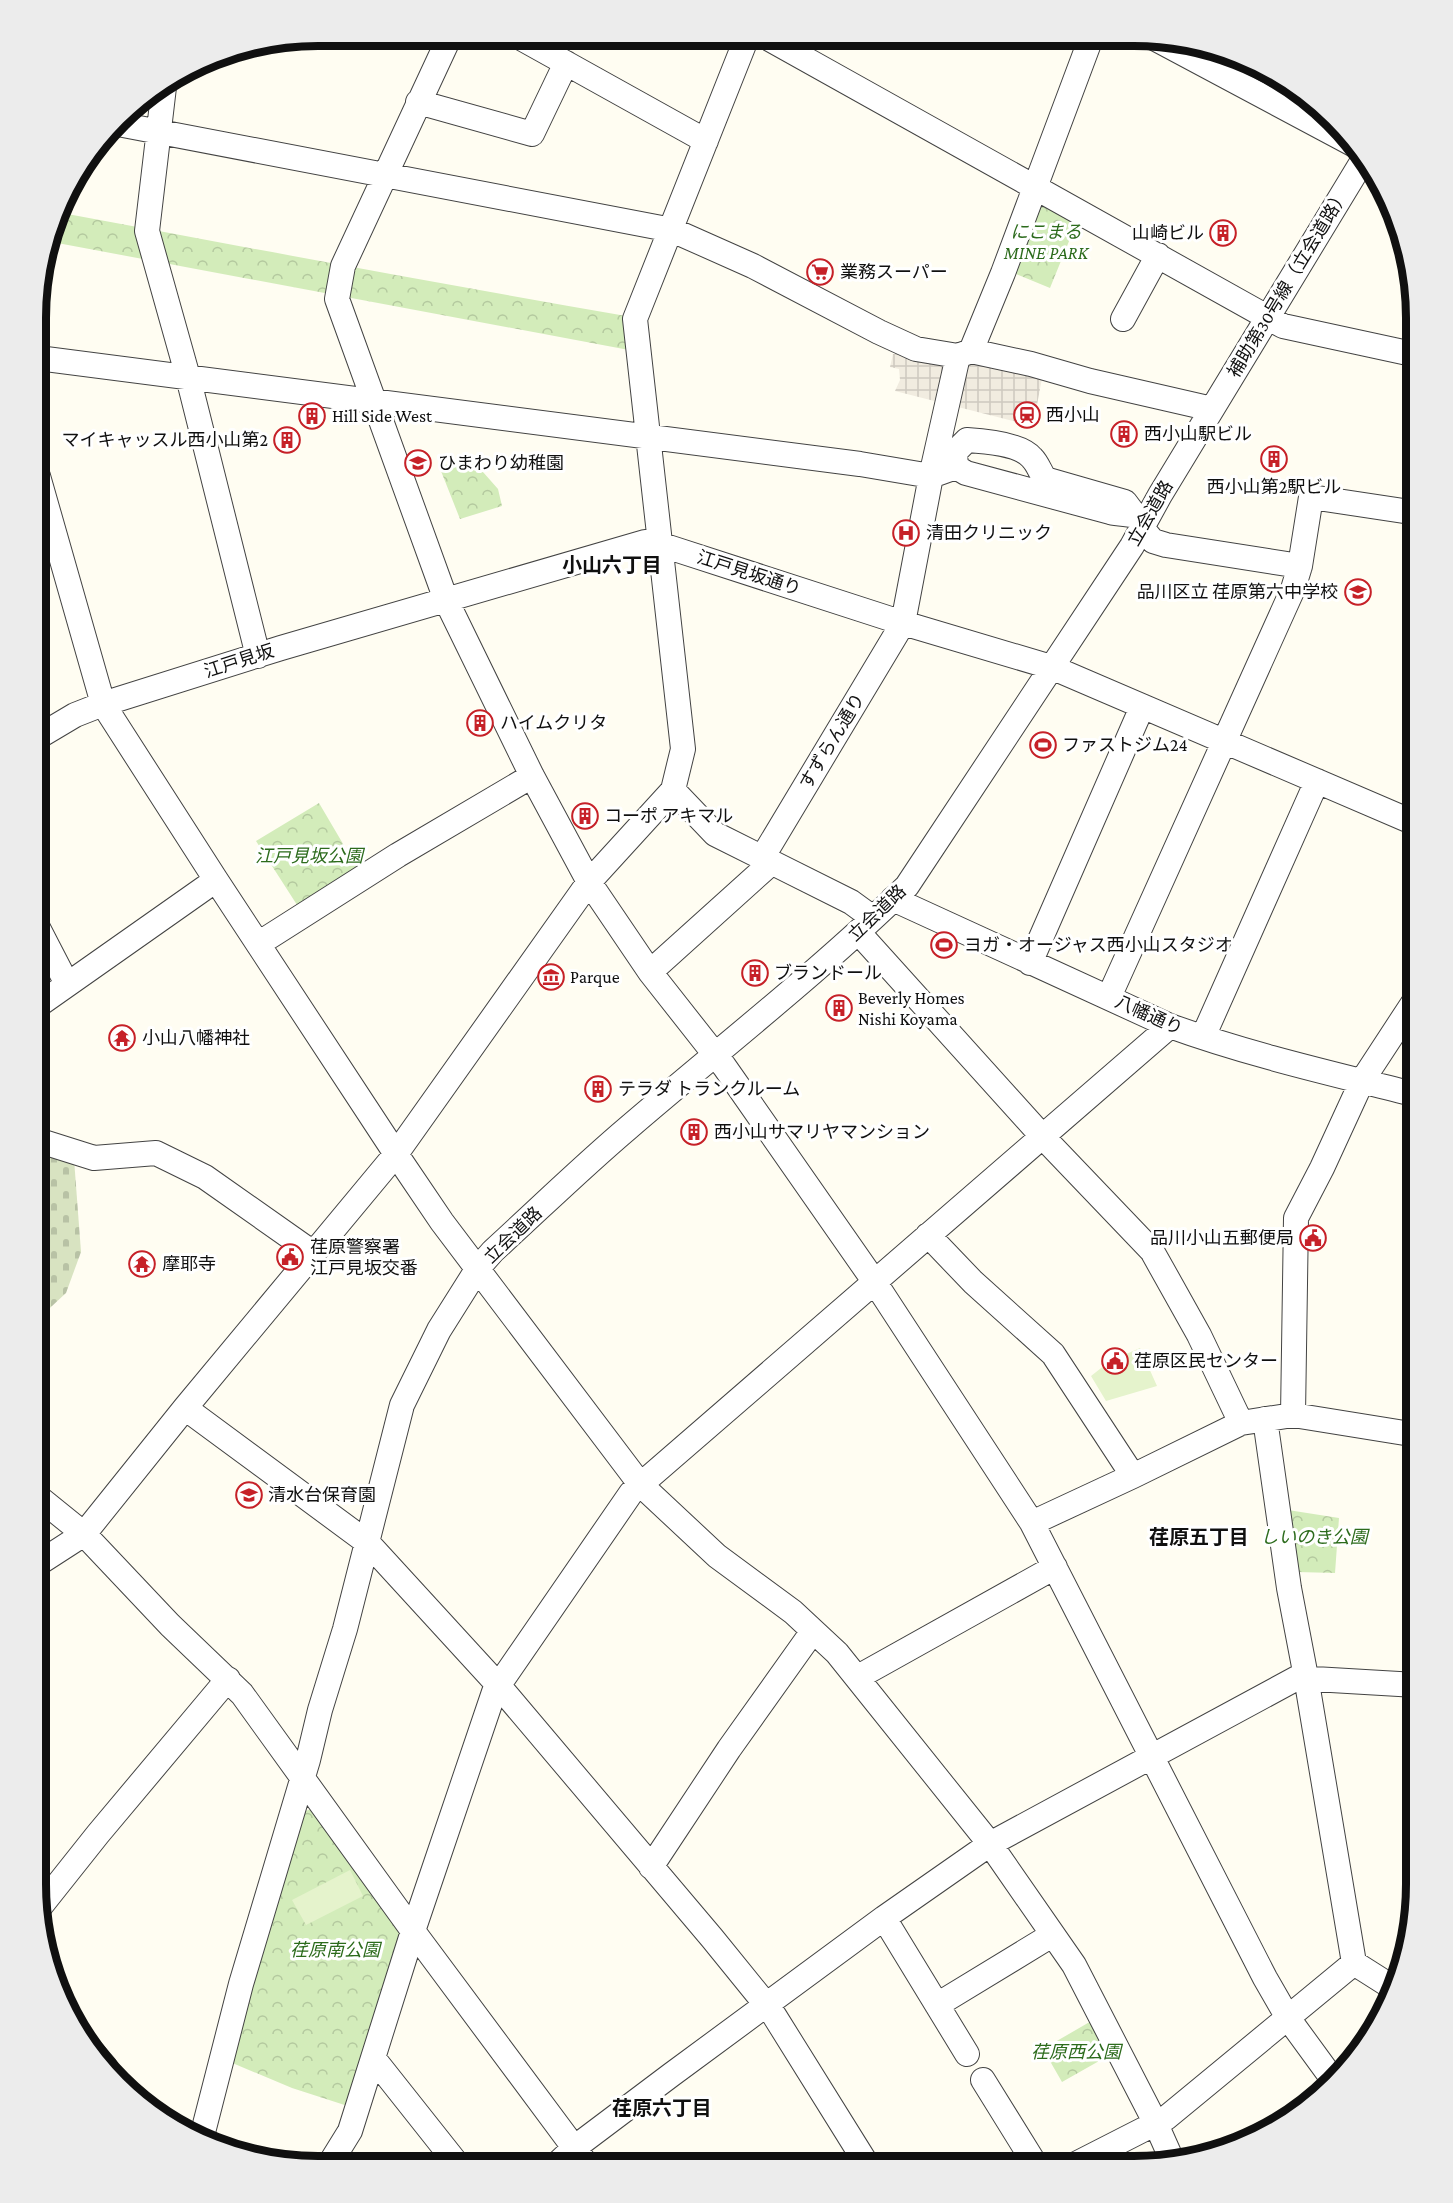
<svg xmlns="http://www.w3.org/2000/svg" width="1453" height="2203" font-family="'Crimson Pro','Noto Sans JP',serif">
<defs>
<pattern id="cemetery-stones" width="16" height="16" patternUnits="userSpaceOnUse" patternTransform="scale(1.5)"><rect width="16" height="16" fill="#d8e3c1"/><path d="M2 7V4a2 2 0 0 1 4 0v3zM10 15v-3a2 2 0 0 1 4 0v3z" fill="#b8c2a5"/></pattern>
<pattern id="park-crowns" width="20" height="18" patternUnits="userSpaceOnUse" patternTransform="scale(1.5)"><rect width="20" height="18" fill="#d3ecba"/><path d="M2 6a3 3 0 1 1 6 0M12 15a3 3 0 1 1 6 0" fill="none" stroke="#b4c99f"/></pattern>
<pattern id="plaza-grid" width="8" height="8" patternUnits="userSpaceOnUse" patternTransform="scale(1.5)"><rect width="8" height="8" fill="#f1ece0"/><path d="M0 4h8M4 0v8" fill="none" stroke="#cec9bf"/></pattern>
</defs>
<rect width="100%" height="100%" fill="#fffdf2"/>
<path fill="url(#cemetery-stones)" d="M37 1146 74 1159 81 1252 66 1293 37 1320Z"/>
<path fill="url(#park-crowns)" d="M1041 199 1078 219 1050 288 1011 272Z
M62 213C249 248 437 283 626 316L629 350 52 242Z
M482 459 483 472 498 489 502 506 460 519 439 466Z
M319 803 359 871 299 908 256 841Z
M1288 1510 1339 1518 1335 1573 1297 1572Z
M316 1808 413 1931 357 2109 292 2088 230 2062 301 1812Z
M1093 2020 1115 2052 1062 2082 1043 2049Z"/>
<path fill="#e5f3cc" d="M1140 1348 1157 1386 1106 1401 1091 1376 1110 1361Z
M350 1870 363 1896 306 1925 292 1900Z"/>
<path fill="url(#plaza-grid)" d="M893 354 970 358 1043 373 1033 426 895 391 900 380 899 369 890 367Z"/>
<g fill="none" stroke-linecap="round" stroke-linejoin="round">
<g stroke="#434343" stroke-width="26">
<path id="minor" d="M450 36 343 266 337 299 446 600 532 776 589 882 650 972 724 1066 874 1281 1032 1523 1265 1978 1288 2018 1334 2081
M519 37 706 141
M766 37 1283 326 1417 355
M1154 38 1360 148
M164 87 147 231 188 377 258 656
M418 102 532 134 566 63
M118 124 672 230 753 266 879 332 916 349 958 356 971 351 1031 364 1090 381 1212 409
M1123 319 1158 255
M971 351 1003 273 1091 38
M38 358 860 464 931 476 956 467
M38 476 103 704 216 880 396 1154 442 1222 640 1484 717 1556 793 1612 837 1653 990 1844 1074 1965 1156 2124 1172 2160
M1134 514 1125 502 1045 479C1040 472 1038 464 1032 458 1021 444 984 441 967 440L955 452 956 467 966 473 1110 512C1123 515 1134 513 1146 519
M1141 527 1153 541 1166 545 1300 566
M38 737 75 715 103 704 281 648 645 542 659 544 903 623 1051 667 1417 824
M673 790 715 834 851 902 873 918
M762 858 903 623 931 476 958 356
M893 899 1170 1026C1250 1055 1334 1074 1417 1095
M37 926 67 984
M858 932 1042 1136 1152 1251 1199 1335 1241 1423
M258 944 398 855 532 776
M1030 963 1142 707
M650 972 771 863
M1109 997 1293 589 1300 566 1311 497 1417 513
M37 1006 216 880
M1203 1037 1317 781
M37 1140 94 1158 156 1153 205 1177 313 1253
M928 1235 973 1282 1053 1354 1133 1476
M185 1408 368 1543 499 1686 712 1938 772 2012 868 2166
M1293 1415 1296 1218 1322 1168 1362 1081 1417 997
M1265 1419 1289 1588 1306 1677 1354 1963 1395 1989
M37 1496 84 1534 170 1625 242 1694 413 1931 587 2165
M1032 1523 1133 1476 1241 1423 1293 1415 1417 1435
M36 1565 84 1534 185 1408 396 1154 589 882 673 790 683 749 635 319 747 37
M858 1677 1055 1567
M651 1867 729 1749 813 1631
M40 1907 98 1834 228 1679
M884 1918 967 2054
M937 2005 1052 1935
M89 2048 106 2068
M374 2059 458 2165
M983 2080 1037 2167
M201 2140 241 1984 308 1760 320 1710 345 1629 402 1405 439 1330 478 1268 493 1251C538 1210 582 1167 628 1128 721 1048 819 972 907 886L1132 546 1160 495 1365 157
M329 2165 350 2131 413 1931 494 1692 631 1493 1170 1026
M556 2165 574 2148 671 2075 884 1918 990 1844 1297 1678 1416 1685
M1070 2167 1166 2118 1354 1963"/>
</g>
<use href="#minor" stroke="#fff" stroke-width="24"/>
</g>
<defs>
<g id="building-ring" transform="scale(1.35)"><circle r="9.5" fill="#fff" stroke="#c62128" stroke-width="1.5"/><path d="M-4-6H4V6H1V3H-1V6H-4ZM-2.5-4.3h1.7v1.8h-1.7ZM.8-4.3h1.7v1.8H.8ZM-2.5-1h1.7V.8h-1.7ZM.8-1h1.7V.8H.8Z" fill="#c62128"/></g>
<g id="supermarket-ring" transform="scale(1.35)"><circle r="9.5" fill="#fff" stroke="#c62128" stroke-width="1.5"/><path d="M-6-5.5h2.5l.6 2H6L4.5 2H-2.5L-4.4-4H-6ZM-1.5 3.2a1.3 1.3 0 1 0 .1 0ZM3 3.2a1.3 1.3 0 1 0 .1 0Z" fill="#c62128"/></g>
<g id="station-ring" transform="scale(1.35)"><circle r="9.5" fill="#fff" stroke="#c62128" stroke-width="1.5"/><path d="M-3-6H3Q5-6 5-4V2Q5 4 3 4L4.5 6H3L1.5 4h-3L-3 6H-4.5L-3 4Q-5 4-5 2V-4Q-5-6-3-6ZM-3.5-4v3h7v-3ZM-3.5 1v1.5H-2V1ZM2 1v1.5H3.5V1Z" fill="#c62128"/></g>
<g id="school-ring" transform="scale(1.35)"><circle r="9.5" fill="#fff" stroke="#c62128" stroke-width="1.5"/><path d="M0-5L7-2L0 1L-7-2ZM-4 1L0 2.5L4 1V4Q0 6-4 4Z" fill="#c62128"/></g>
<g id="hospital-ring" transform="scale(1.35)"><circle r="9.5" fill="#fff" stroke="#c62128" stroke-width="1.5"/><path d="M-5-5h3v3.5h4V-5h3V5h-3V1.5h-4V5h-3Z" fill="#c62128"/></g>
<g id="stadium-ring" transform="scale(1.35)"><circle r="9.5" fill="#fff" stroke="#c62128" stroke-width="1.5"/><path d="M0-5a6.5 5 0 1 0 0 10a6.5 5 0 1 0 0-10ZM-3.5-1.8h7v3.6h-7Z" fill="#c62128"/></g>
<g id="museum-ring" transform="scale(1.35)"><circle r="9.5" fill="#fff" stroke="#c62128" stroke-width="1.5"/><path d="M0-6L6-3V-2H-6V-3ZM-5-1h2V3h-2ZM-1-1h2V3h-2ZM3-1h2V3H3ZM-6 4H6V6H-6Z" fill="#c62128"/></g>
<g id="temple-ring" transform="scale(1.35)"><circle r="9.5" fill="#fff" stroke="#c62128" stroke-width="1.5"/><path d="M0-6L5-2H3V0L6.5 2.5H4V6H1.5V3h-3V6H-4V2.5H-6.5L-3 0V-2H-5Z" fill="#c62128"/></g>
<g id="civic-ring" transform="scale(1.35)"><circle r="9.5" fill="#fff" stroke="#c62128" stroke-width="1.5"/><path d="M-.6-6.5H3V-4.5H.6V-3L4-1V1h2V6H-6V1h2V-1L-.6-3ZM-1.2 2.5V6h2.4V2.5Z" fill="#c62128"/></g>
</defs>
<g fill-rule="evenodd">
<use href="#building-ring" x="1223" y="233"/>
<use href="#supermarket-ring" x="820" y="272"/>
<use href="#station-ring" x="1027" y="415"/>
<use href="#building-ring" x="312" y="416"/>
<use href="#building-ring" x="1124" y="434"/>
<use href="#building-ring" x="287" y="440"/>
<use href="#building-ring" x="1274" y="459"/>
<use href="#school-ring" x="418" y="463"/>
<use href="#hospital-ring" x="906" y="533"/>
<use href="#school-ring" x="1358" y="592"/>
<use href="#building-ring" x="480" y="723"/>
<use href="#stadium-ring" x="1043" y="745"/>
<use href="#building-ring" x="585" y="816"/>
<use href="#stadium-ring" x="944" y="945"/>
<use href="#building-ring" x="755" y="973"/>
<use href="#museum-ring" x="551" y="977"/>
<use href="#building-ring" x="839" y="1008"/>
<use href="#temple-ring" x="122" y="1038"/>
<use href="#building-ring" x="598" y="1089"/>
<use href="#building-ring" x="694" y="1132"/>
<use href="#civic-ring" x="1313" y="1238"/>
<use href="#civic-ring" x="290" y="1257"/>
<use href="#temple-ring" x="142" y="1264"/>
<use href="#civic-ring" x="1115" y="1361"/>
<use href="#school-ring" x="249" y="1495"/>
</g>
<g text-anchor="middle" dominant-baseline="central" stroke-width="6" stroke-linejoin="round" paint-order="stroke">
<g font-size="18" font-style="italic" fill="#2c6b1c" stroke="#fff">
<text x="1046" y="232">にこまる<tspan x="1046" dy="21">MINE PARK</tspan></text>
<text x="309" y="856">江戸見坂公園</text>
<text x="1314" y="1537">しいのき公園</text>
<text x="335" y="1950">荏原南公園</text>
<text x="1076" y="2052">荏原西公園</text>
</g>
<g font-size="18" fill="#101010" stroke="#fff" text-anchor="start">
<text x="1204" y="233" text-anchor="end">山崎ビル</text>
<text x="840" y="272">業務スーパー</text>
<text x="1046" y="415">西小山</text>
<text x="332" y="416">Hill Side West</text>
<text x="1144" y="434">西小山駅ビル</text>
<text x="268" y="440" text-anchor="end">マイキャッスル西小山第2</text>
<text x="438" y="463">ひまわり幼稚園</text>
<text x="1274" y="487" text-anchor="middle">西小山第2駅ビル</text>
<text x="926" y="533">清田クリニック</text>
<text x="1338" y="592" text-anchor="end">品川区立 荏原第六中学校</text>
<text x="500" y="723">ハイムクリタ</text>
<text x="1062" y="745">ファストジム24</text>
<text x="604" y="816">コーポ アキマル</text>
<text x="964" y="945">ヨガ・オージャス西小山スタジオ</text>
<text x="774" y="973">ブランドール</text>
<text x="570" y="977">Parque</text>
<text x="858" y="998">Beverly Homes<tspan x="858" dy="21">Nishi Koyama</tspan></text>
<text x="142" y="1038">小山八幡神社</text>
<text x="618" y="1089">テラダ トランクルーム</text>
<text x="714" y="1132">西小山サマリヤマンション</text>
<text x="1294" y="1238" text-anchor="end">品川小山五郵便局</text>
<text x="310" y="1247">荏原警察署<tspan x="310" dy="21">江戸見坂交番</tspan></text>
<text x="162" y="1264">摩耶寺</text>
<text x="1134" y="1361">荏原区民センター</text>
<text x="268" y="1495">清水台保育園</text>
</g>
<g font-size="18" fill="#101010" stroke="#fff">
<text transform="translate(1288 283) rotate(-59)">補助第30号線（立会道路）</text>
<text transform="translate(1150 513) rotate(-60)">立会道路</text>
<text transform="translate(749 573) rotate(18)">江戸見坂通り</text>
<text transform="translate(239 661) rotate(-18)">江戸見坂</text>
<text transform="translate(832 741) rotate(-59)">すずらん通り</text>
<text transform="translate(877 913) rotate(-44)">立会道路</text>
<text transform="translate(1149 1015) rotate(24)">八幡通り</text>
<text transform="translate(513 1235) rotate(-44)">立会道路</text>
</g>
<g font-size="20" font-weight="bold" fill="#101010" stroke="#fff">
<text x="612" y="565">小山六丁目</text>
<text x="1199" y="1537">荏原五丁目</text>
<text x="662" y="2108">荏原六丁目</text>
</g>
</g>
<path d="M0 0H1453V2203H0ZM318 46H1134A272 272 0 0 1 1406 318V1884A272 272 0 0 1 1134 2156H318A272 272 0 0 1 46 1884V318A272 272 0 0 1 318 46Z" fill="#ececec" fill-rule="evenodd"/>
<path fill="none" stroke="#101010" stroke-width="8" d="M318 46H1134A272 272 0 0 1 1406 318V1884A272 272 0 0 1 1134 2156H318A272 272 0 0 1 46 1884V318A272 272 0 0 1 318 46Z"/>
</svg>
